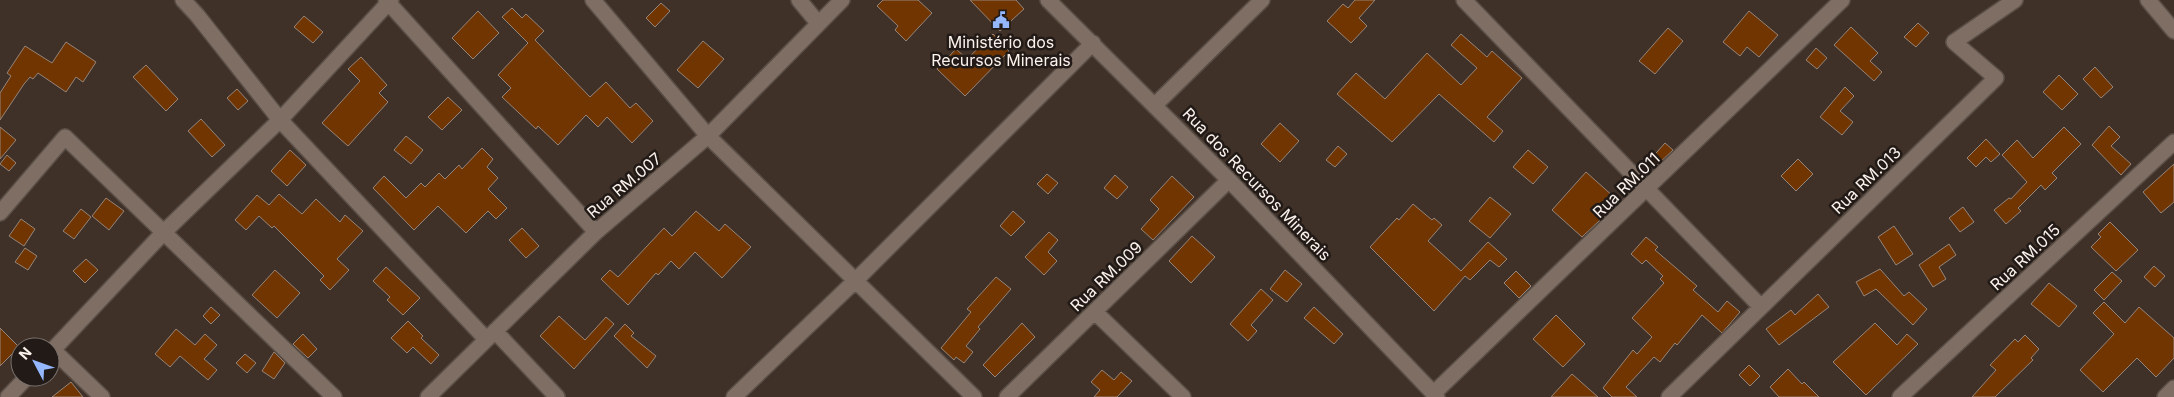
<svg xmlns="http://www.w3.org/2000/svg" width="2174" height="397" font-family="Inter,sans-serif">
<rect width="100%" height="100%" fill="#3f3128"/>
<path fill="#703500" stroke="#96857a" d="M883 0H918L932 13 906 41 895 30 898 26 877 6Z
M970 0H1016L1024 9 1000 31Z
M1355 0H1375L1359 18 1367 26 1351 43 1327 21 1343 4 1348 8Z
M661 3 670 11 655 27 646 18Z
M512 8 522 18 526 14 544 31 535 40 590 97 606 82 630 108 636 103 653 121 632 143 607 117 598 127 586 115 558 145 538 126 536 129 502 97 511 88 498 75 528 43 502 17Z
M478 11 499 33 473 59 452 38Z
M1749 11 1778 35 1759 57 1747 47 1740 56 1723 42Z
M304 16 323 32 313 43 294 27Z
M1918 23 1929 33 1916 47 1904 37Z
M1851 27 1878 53 1870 61 1882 72 1874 81 1834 45Z
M1668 28 1683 41 1655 74 1639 61Z
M993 34 1009 51 965 96 937 69 956 49 967 59Z
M1461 34 1487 57 1492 51 1522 78 1487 117 1503 131 1494 142 1439 94 1392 142 1337 94 1356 73 1385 99 1427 53 1461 85 1477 68 1451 45Z
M703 41 724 59 698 88 677 70Z
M66 42 96 62 83 82 76 77 66 92 38 73 33 79 30 77 24 84 0 120V93L11 76 7 73 25 46 52 63Z
M1816 48 1827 58 1817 69 1806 60Z
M361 57 387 85 379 93 388 102 348 146 322 123 360 81 348 69Z
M146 65 178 99 166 111 133 77Z
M2095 67 2113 87 2101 98 2083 79Z
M2059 75 2078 94 2062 110 2043 92Z
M1845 87 1854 96 1840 111 1853 122 1842 135 1820 117Z
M237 89 248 101 238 110 227 98Z
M448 97 462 110 442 130 428 117Z
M201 119 225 145 212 157 188 131Z
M1280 123 1299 141 1280 162 1261 144Z
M2109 126 2120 137 2111 146 2131 164 2121 175 2092 145Z
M0 127 16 140 0 159Z
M2064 127 2081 144 2052 173 2057 178 2045 190 2041 185 2018 208 2021 211 2006 224 1994 210 2009 198 2011 199 2027 182 2002 155 2017 140 2033 158Z
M406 136 423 150 411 164 394 150Z
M1986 139 2000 154 1991 162 1986 157 1976 167 1967 158Z
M1665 143 1673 150 1656 166 1649 161Z
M1338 146 1347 154 1335 167 1326 160Z
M482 148 493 159 487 167 498 178 488 189 507 208 496 219 488 211 466 233 438 206 414 230 373 188 384 176 406 198 421 183 425 187 439 173 445 179 459 165 462 169Z
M290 150 306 165 287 186 271 171Z
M1528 150 1548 167 1533 184 1513 167Z
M7 155 16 163 9 171 0 164Z
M1798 159 1813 174 1796 191 1781 176Z
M2174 164V202L2161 213 2143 192Z
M1586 172 1614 197 1596 216 1600 220 1582 237 1552 210Z
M1047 174 1058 183 1048 194 1037 184Z
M1115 175 1128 187 1117 199 1104 188Z
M1172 176 1194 197 1153 240 1141 229 1159 209 1150 200Z
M279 194 302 214 316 199 340 222 345 215 363 231 337 259 349 270 330 290 320 280 324 276 274 226 272 228 259 216 246 230 235 220 257 195 269 205Z
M1490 197 1511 214 1490 238 1469 221Z
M106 198 124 211 109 230 92 216Z
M1413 204 1432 220 1434 218 1442 225 1428 241 1461 271 1488 242 1507 259 1499 267 1490 260 1470 280 1465 276 1434 311 1370 247 1397 218 1399 220Z
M1963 207 1974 222 1960 232 1949 218Z
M81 209 91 217 74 239 63 231Z
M696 211 719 231 725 224 751 247 722 278 695 252 679 269 671 261 658 275 656 273 628 305 601 279 610 270 618 277 664 228 672 236Z
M1013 211 1025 222 1011 236 1000 226Z
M21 219 35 229 24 246 9 236Z
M2110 222 2138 250 2116 271 2091 247 2101 237 2098 234Z
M1894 226 1913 254 1896 265 1878 237Z
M522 228 539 246 526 258 509 240Z
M1049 232 1058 240 1048 252 1057 261 1044 275 1025 257Z
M1192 236 1215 257 1191 283 1169 261Z
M1646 237 1658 247 1655 250 1697 286 1693 290 1718 312 1727 301 1740 312 1722 333 1702 315 1677 345 1675 343 1660 362 1654 357 1626 387 1637 397H1612L1603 388 1633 350 1637 354 1652 337 1632 318 1664 283 1660 279 1663 276 1646 260 1642 264 1631 254Z
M1949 244 1956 255 1939 267 1946 279 1933 287 1919 265Z
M25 248 37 256 28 270 15 262Z
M86 259 98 270 85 283 73 271Z
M2154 266 2165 276 2155 287 2144 277Z
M386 267 420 298 403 315 387 300 390 297 373 281Z
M1880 269 1904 296 1909 292 1927 309 1913 325 1876 289 1864 296 1856 282Z
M275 270 300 293 277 318 252 295Z
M1285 270 1302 284 1287 302 1270 289Z
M1516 271 1531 286 1519 298 1504 283Z
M2112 272 2122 281 2104 300 2094 290Z
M996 277 1011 289 978 327 980 329 966 346 973 352 964 363 956 357 954 360 941 348 971 312 967 309Z
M2049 283 2077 306 2059 327 2031 304Z
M1261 289 1273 300 1251 325 1257 331 1248 341 1230 324Z
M1818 294 1829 307 1779 345 1766 329 1791 310 1795 315Z
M2104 302 2125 323 2139 307 2174 338V358L2156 377 2137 358 2103 392 2080 370 2114 334 2093 313Z
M211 307 220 315 211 324 203 316Z
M1314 307 1343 334 1334 344 1304 318Z
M1556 315 1585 344 1563 367 1533 339Z
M559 316 585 340 606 317 614 324 574 369 540 336Z
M408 321 423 336 421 338 439 355 431 364 413 347 407 353 391 338Z
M1022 323 1035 337 995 377 983 365Z
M1875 323 1897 345 1907 334 1918 344 1866 395 1833 362Z
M625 324 634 333 631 336 656 356 647 368 614 336Z
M0 328 19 347 0 366Z
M176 329 195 345 205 334 217 345 204 359 217 370 208 380 180 356 170 367 155 354Z
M303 334 317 349 308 358 293 344Z
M2025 335 2039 349 2031 358 2033 360 1995 397H1972L1996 370 1990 365 2015 339 2018 342Z
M274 352 285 363 274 379 262 371Z
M245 354 256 363 247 373 236 363Z
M1749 365 1760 376 1750 386 1739 375Z
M1788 369 1802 384 1804 382 1819 397H1779L1770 387Z
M1102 370 1114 380 1121 372 1132 381 1117 397H1094L1100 390 1091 382Z
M1572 374 1598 397H1551Z
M71 382 83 397H52Z"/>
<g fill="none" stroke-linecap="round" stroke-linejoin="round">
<g stroke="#594d45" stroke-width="18">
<path id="minor" d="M183 0 197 15 280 120 486 339
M386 0 596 232
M593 0 708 136 974 397
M799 0 818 23
M1048 0 1229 180 1437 397
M1464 0 1761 307
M2148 0 2174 31
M1155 105 1262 0
M0 213 65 137 334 397
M1095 312 1183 397
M495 331 557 397
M53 350 102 397
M50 353 164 232 280 120 391 0
M1434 393 1842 0
M8 397 27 377
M428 397 596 232 708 136 842 0
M734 397 855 281 1093 43
M1007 397 1229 180
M1669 397 1996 78 1954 42 2015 0
M1900 397 2174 142
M2165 397 2174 388"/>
</g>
<use href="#minor" stroke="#7e6e63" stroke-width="15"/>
</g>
<defs>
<g id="civic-bare" transform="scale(1.35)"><path d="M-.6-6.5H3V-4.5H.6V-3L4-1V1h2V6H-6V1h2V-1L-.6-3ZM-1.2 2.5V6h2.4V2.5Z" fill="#94b7fd" stroke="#211a16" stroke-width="2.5" paint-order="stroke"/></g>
</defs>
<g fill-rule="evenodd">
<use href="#civic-bare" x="1001" y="20"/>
</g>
<g text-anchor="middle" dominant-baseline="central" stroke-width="5" stroke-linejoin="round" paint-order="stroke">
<g font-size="16" fill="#fbf2ec" stroke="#211a16">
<text x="1001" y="42">Ministério dos<tspan x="1001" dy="18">Recursos Minerais</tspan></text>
</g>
<g font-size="16" fill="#fbf2ec" stroke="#211a16">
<text transform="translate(1866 180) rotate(-44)">Rua RM.013</text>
<text transform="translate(1257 184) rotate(46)">Rua dos Recursos Minerais</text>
<text transform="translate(624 185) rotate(-40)">Rua RM.007</text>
<text transform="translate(1626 185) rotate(-44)">Rua RM.011</text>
<text transform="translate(2025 257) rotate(-43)">Rua RM.015</text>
<text transform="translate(1106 276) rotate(-44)">Rua RM.009</text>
</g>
</g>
<g transform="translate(35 362) rotate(311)"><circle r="24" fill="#211a16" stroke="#78706c"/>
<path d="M0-4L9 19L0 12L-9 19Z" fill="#94b7fd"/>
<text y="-8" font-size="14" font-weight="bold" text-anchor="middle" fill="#fbf2ec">N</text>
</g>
</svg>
